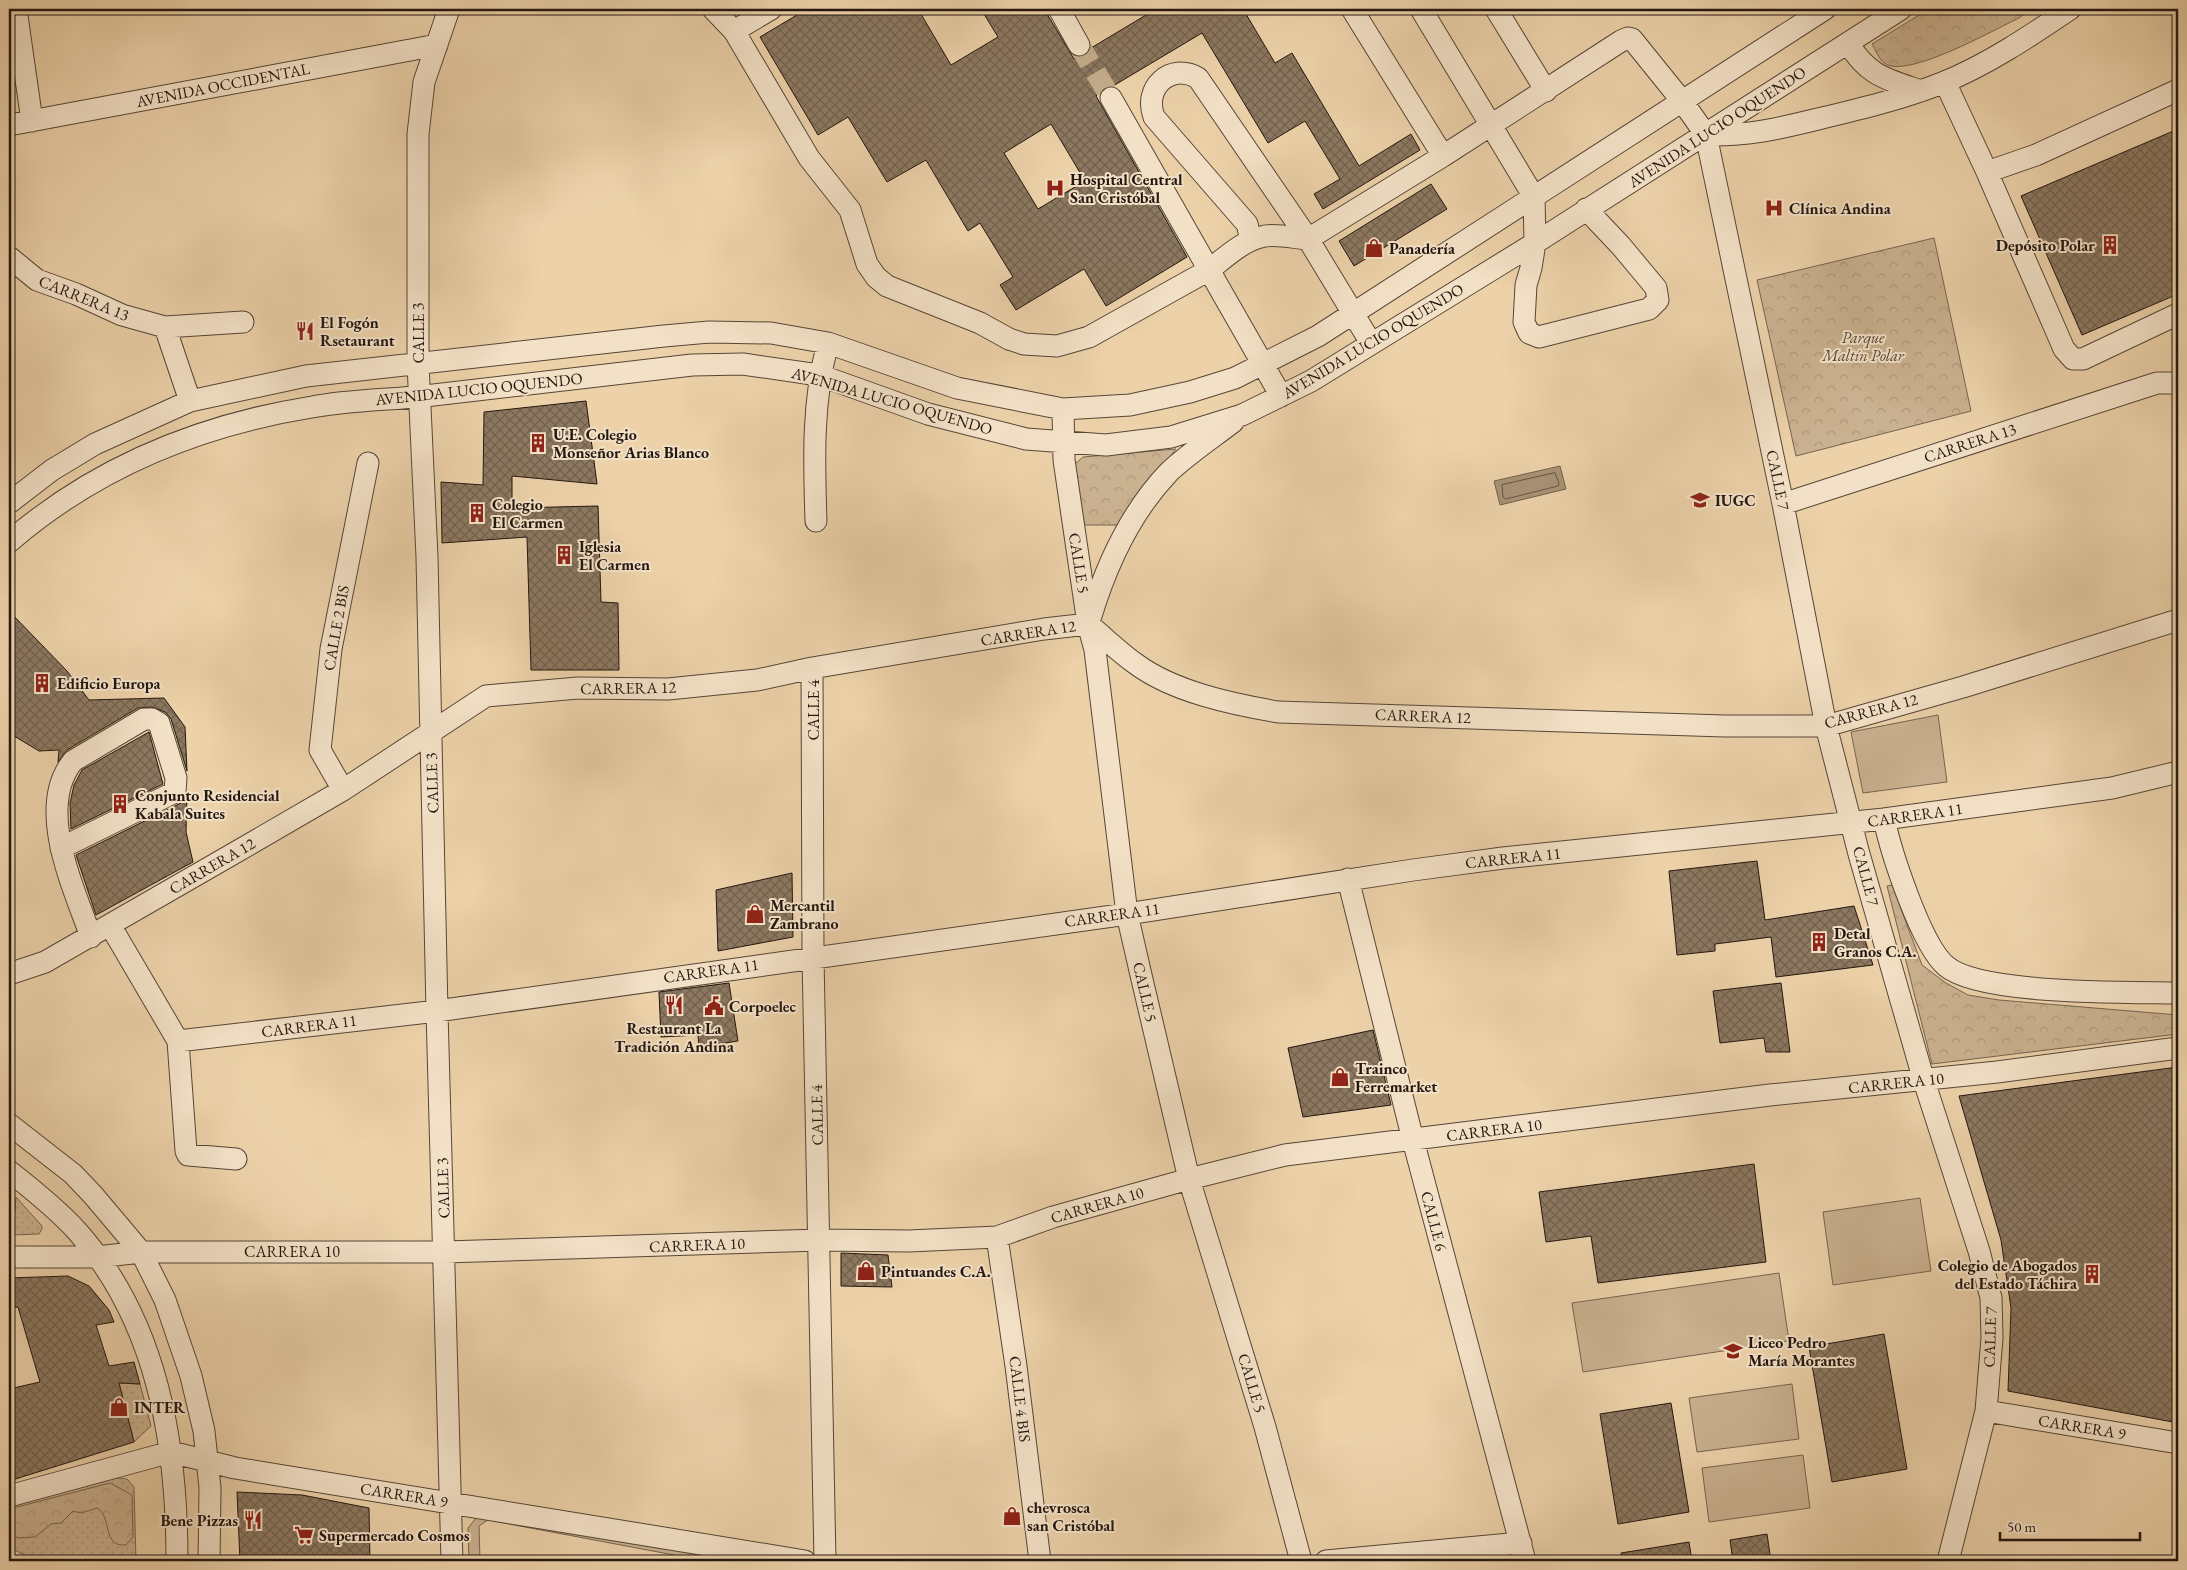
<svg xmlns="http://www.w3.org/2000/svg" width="2187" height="1570" font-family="'EB Garamond',serif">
<defs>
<pattern id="grass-dots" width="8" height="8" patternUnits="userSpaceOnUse" patternTransform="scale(1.25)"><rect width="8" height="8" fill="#cab18f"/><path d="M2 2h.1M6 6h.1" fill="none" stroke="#ad987a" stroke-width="1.8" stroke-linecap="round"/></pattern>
<pattern id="forest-crowns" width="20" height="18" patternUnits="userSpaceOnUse" patternTransform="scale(1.25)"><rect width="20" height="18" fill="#cab18f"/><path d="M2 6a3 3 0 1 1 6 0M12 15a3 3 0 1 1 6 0" fill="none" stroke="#ad987a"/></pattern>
<pattern id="building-cross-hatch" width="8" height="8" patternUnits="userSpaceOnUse" patternTransform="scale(1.25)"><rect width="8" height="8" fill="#8c7860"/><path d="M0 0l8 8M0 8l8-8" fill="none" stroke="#72614e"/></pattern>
</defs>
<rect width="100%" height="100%" fill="#ecd1a9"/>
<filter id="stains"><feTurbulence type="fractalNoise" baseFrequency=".004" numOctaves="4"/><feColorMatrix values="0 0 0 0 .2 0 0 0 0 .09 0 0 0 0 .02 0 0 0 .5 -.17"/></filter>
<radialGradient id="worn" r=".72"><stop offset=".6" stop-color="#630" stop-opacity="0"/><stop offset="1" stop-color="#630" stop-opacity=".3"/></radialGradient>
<path fill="url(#grass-dots)" stroke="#766450" d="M16 1197 42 1226V1229L39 1234 13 1235Z
M119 1383 140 1384 151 1426 134 1442Z
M117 1478 127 1479 134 1487 136 1561C102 1561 33 1570 9 1545V1507Z"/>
<path fill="url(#forest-crowns)" stroke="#766450" d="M1929 9H2031L2019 18C1995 29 1906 80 1884 63 1879 59 1875 49 1872 44Z
M1934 238 1971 411 1796 456 1757 280Z
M1176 449 1119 525H1080L1075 464 1083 457Z
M1892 885 1922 965 1946 983 1968 995 1999 1000 2178 1015V1034L1932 1064 1887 886Z
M110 1483 132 1495 133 1537 126 1545C101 1547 113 1517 97 1508L81 1513 73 1511 61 1523 51 1524 35 1537 18 1538 9 1531V1509Z"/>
<path fill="#cab18f" stroke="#766450" d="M1938 715 1947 782 1863 793 1851 732Z
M1920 1198 1931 1271 1833 1285 1823 1212Z
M1779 1273 1789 1341 1583 1372 1572 1303Z
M1792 1384 1799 1439 1697 1452 1689 1398Z
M1803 1455 1810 1508 1709 1522 1702 1468Z
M476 1518 750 1561H706L488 1520 479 1526 480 1561H469L468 1528Z"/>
<path fill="#a89275" stroke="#73614d" d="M1560 466 1566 489 1500 505 1494 481Z"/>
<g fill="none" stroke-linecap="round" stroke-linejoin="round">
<path stroke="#665442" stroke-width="1" d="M1555 473 1559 483 1558 486 1506 499 1503 497 1502 485Z"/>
</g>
<path fill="url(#building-cross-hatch)" stroke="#231710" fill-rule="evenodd" d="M807 9H918L951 65 998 37 981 9H1044L1074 59 1085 56 1091 48 1156 9H1243L1275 63 1292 53 1359 166 1411 134 1420 150 1323 209 1314 194 1340 179 1305 121 1268 143 1202 33 1113 86 1104 87 1096 96 1187 257 1106 306 1084 269 1016 310 1000 285 1013 277 980 223 968 231 926 160 887 182 848 117 818 135 760 37ZM1051 124 1085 181 1038 209 1004 153Z
M2178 129V294L2082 335 2021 196Z
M1431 184 1447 209 1354 266 1339 241Z
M586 401 597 484 512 476V508L598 506 601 602 618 603 619 670H531L527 537 442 543 441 482 483 485 484 412Z
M9 611 67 671 89 700 164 698 185 727 187 771 171 719 165 712 152 707 138 708 67 750 58 762 59 750 39 751 9 733Z
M149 732 163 784 71 829 70 803 74 785 82 770Z
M187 794 186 832 193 862 96 915 76 855 181 803Z
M1757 861 1765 920 1854 906 1873 965 1776 977 1771 937 1715 944V951L1677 955 1669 871Z
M792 873 793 937 718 951 716 890Z
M729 983 738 1041 699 1047 698 1035 661 1037 659 992Z
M1781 983 1790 1052H1766L1764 1038 1720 1043 1713 991Z
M1373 1030 1391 1105 1303 1117 1288 1048Z
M2178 1067V1423L2008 1391 2011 1308 2001 1240 1959 1096Z
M1754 1164 1766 1262 1598 1283 1591 1236 1546 1242 1539 1192Z
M841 1253 888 1255 892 1287 841 1286Z
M68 1276 89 1286 109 1310 114 1322 96 1325 109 1366 134 1362 140 1384 119 1383 134 1442 9 1481V1389L40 1382 18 1307 9 1308V1278Z
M1884 1334 1907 1469 1832 1482 1809 1347Z
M1671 1403 1689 1512 1618 1524 1600 1414Z
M237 1492 302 1495 369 1508 370 1561H240Z
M1767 1534 1771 1561H1733L1730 1540Z
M1689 1542 1692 1561H1622L1621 1553Z"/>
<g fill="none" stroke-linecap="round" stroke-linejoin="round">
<path stroke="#c4ac8a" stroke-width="21" stroke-dasharray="21 11" stroke-linecap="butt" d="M1079 45 1111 98"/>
<g stroke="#554636" stroke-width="23">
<path id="minor" d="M16 9 32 121
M449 9 424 82 418 134V364L427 557 437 1011 452 1561
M713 9 734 31 809 158 850 210 867 264 876 277 887 286 980 323 1009 339 1024 344 1057 346 1089 337 1209 270 1111 98
M1059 9 1079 45
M1352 9 1443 156
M1421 9 1534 197 1535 243 1531 268 1526 285 1524 322 1529 333 1539 337 1649 309 1658 300 1656 288 1621 246 1586 209
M1496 9 1546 91
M734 31 771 9
M1848 43C1868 76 1886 79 1921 91
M1945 82 1987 172 2064 349 2073 359H2083L2178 314
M9 125 437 45
M1706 135C1748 136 1777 129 1818 119 1860 109 1902 99 1942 83 1987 65 2030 36 2070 9
M1987 172 2036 155 2178 90
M1251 240 1247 224 1154 117C1143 88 1170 62 1198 78L1308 239
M9 257 37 280 76 294 122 315 165 327 190 401
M165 327 243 322
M1371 343 1308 239 1443 156 1621 41 1628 38 1632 39 1682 101 1706 135 1783 504 1826 726 1859 854 1924 1081 1979 1251 1991 1298 1992 1338 1986 1411 1948 1561
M1281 396 1209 270C1226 257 1243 240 1265 236 1278 234 1295 238 1308 239
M1063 409 1064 460 1088 624 1095 650 1127 914 1141 975 1189 1179 1265 1427 1301 1561
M9 503 52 470 95 444 190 401 306 376 664 336 709 332 771 333 828 343 957 388 1063 409 1130 405 1190 392 1235 378 1318 336 1825 9
M1783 504 2157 383H2178
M816 521C814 461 812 401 828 343
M9 542C96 467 200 425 312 407 349 400 388 400 425 396 514 385 603 375 692 365L743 364 819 375 928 414 1026 439 1106 445 1171 437 1242 415 1311 381 1535 243 1901 9
M1091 616C1107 563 1130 513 1169 472 1188 454 1212 438 1233 422
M812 668 813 957 825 1561
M343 790 320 750 331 649 368 463
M1884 819C1891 852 1921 945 1946 966 1979 995 2129 992 2178 993
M61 848 175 792 176 778 159 723 152 719H144L73 761C35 808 74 888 91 937
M1348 879 1413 1140 1525 1561
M110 925 178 1041 186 1151 188 1155 236 1159
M9 974 45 962 238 851 343 790 486 696 578 688 668 689 757 680 812 668 1044 629 1088 624C1104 637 1119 652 1136 664 1174 692 1232 704 1278 712L1725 726H1826L1963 687 2178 620
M178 1041 437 1011 1127 914 1413 870 1503 858 1884 819 2112 788 2178 772
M9 1124 73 1174 93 1195 141 1252 165 1300 191 1376 204 1431 210 1488 209 1561
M9 1171C32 1189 57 1209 77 1231 158 1322 177 1444 177 1561
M997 1237 1016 1366 1040 1561
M9 1257H97L141 1252H445L820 1240 909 1241 997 1237 1053 1217 1189 1179 1285 1155 1770 1095 1997 1072 2178 1048
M1986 1411 2178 1443
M9 1496 171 1452 235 1468 805 1561
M1326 1561 1521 1543"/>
</g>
<use href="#minor" stroke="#f3e1c7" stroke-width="21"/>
</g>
<defs>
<g id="hospital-bare" transform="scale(1.5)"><path d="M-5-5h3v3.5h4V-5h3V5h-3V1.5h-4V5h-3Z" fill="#8f2418" stroke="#f3e1c7" stroke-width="2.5" paint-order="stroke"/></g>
<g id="building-bare" transform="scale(1.5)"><path d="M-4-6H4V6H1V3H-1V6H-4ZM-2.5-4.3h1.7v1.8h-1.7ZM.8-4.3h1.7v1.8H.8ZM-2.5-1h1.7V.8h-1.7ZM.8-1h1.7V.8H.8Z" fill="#8f2418" stroke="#f3e1c7" stroke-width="2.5" paint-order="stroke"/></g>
<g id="shop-bare" transform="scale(1.5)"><path d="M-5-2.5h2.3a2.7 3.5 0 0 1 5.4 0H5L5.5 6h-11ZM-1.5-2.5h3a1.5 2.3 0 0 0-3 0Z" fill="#8f2418" stroke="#f3e1c7" stroke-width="2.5" paint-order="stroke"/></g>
<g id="restaurant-bare" transform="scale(1.5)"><path d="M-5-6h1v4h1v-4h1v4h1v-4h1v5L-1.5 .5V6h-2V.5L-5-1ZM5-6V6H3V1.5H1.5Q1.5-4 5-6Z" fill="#8f2418" stroke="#f3e1c7" stroke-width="2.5" paint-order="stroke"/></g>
<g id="university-bare" transform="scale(1.5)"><path d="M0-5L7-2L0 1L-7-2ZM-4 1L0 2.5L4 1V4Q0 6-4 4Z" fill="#8f2418" stroke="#f3e1c7" stroke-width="2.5" paint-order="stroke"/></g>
<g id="civic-bare" transform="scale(1.5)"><path d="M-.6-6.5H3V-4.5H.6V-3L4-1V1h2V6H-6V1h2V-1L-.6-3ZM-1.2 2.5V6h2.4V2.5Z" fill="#8f2418" stroke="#f3e1c7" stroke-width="2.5" paint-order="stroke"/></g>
<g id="supermarket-bare" transform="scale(1.5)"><path d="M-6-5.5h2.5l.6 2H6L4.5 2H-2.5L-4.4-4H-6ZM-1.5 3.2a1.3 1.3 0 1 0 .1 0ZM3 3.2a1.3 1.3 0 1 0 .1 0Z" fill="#8f2418" stroke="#f3e1c7" stroke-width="2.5" paint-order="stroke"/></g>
</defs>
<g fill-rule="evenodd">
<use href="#hospital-bare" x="1055" y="188"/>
<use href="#hospital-bare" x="1774" y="208"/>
<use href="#building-bare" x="2110" y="245"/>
<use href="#shop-bare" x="1374" y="248"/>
<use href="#restaurant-bare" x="305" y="331"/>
<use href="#building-bare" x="538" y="443"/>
<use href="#university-bare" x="1700" y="500"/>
<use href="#building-bare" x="477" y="513"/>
<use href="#building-bare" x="564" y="555"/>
<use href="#building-bare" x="42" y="683"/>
<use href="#building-bare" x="120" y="804"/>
<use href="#shop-bare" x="755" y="914"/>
<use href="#building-bare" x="1819" y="942"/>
<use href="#restaurant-bare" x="674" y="1005"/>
<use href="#civic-bare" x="714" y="1006"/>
<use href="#shop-bare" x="1340" y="1077"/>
<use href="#shop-bare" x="866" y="1271"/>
<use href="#building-bare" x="2092" y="1274"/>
<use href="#university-bare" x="1733" y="1351"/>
<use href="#shop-bare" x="119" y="1407"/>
<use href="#shop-bare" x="1012" y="1516"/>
<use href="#restaurant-bare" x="253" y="1520"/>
<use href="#supermarket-bare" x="304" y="1535"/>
</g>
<g text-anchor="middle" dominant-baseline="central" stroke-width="4" stroke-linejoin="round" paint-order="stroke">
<g font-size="16" fill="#231710" stroke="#f3e1c7">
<text transform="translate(223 85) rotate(-11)">AVENIDA OCCIDENTAL</text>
<text transform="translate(1717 127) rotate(-33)">AVENIDA LUCIO OQUENDO</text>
<text transform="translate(84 298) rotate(22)">CARRERA 13</text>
<text transform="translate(418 333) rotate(-90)">CALLE 3</text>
<text transform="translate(1373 341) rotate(-31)">AVENIDA LUCIO OQUENDO</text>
<text transform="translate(479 389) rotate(-6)">AVENIDA LUCIO OQUENDO</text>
<text transform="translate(892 401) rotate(16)">AVENIDA LUCIO OQUENDO</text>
<text transform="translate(1970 443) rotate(-18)">CARRERA 13</text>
<text transform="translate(1778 480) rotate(78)">CALLE 7</text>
<text transform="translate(1079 563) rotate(81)">CALLE 5</text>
<text transform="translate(336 628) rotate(-80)">CALLE 2 BIS</text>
<text transform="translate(1028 633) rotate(-9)">CARRERA 12</text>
<text transform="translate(628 688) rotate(-1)">CARRERA 12</text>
<text transform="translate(813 710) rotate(-90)">CALLE 4</text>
<text transform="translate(1871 711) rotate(-15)">CARRERA 12</text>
<text transform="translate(1423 716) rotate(2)">CARRERA 12</text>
<text transform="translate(432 783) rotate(-92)">CALLE 3</text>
<text transform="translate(1915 815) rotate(-8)">CARRERA 11</text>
<text transform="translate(1513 858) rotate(-6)">CARRERA 11</text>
<text transform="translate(212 866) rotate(-30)">CARRERA 12</text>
<text transform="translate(1866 876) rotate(75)">CALLE 7</text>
<text transform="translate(1112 915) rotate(-8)">CARRERA 11</text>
<text transform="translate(711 971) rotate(-8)">CARRERA 11</text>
<text transform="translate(1145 992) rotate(77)">CALLE 5</text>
<text transform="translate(309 1026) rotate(-7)">CARRERA 11</text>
<text transform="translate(1896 1083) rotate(-6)">CARRERA 10</text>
<text transform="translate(817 1115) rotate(-91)">CALLE 4</text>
<text transform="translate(1494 1130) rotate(-7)">CARRERA 10</text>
<text transform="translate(443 1188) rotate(-92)">CALLE 3</text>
<text transform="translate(1097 1205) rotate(-16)">CARRERA 10</text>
<text transform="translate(1434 1221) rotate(75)">CALLE 6</text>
<text transform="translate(697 1245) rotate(-2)">CARRERA 10</text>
<text x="292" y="1251">CARRERA 10</text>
<text transform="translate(1990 1337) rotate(-88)">CALLE 7</text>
<text transform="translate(1252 1383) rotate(73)">CALLE 5</text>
<text transform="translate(1020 1399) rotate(83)">CALLE 4 BIS</text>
<text transform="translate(2082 1427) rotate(9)">CARRERA 9</text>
<text transform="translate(404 1495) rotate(9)">CARRERA 9</text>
</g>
<g font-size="16" font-weight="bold" fill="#231710" stroke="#f3e1c7" text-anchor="start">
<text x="1070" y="179">Hospital Central<tspan x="1070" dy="18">San Cristóbal</tspan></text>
<text x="1789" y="208">Clínica Andina</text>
<text x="2095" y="245" text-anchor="end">Depósito Polar</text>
<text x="1389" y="248">Panadería</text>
<text x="320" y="322">El Fogón<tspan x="320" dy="18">Rsetaurant</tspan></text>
<text x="553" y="434">U.E. Colegio<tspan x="553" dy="18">Monseñor Arias Blanco</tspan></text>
<text x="1715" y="500">IUGC</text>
<text x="492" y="504">Colegio<tspan x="492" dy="18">El Carmen</tspan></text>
<text x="579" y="546">Iglesia<tspan x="579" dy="18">El Carmen</tspan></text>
<text x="57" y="683">Edificio Europa</text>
<text x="135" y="795">Conjunto Residencial<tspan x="135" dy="18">Kabala Suites</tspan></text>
<text x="770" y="905">Mercantil<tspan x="770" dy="18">Zambrano</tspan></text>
<text x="1834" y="933">Detal<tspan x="1834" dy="18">Granos C.A.</tspan></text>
<text x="729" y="1006">Corpoelec</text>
<text x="674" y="1028" text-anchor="middle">Restaurant La<tspan x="674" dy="18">Tradición Andina</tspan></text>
<text x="1355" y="1068">Trainco<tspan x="1355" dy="18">Ferremarket</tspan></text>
<text x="2077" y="1265" text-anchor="end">Colegio de Abogados<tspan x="2077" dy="18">del Estado Táchira</tspan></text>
<text x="881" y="1271">Pintuandes C.A.</text>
<text x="1748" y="1342">Liceo Pedro<tspan x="1748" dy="18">María Morantes</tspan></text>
<text x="134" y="1407">INTER</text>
<text x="1027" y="1507">chevrosca<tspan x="1027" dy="18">san Cristóbal</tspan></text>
<text x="238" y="1520" text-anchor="end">Bene Pizzas</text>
<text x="319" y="1535">Supermercado Cosmos</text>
</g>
<g font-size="16" font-style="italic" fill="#554536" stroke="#f3e1c7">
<text x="1863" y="337">Parque<tspan x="1863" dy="18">Maltín Polar</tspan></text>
</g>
</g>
<rect width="2187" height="1570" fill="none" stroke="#ecd1a9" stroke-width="30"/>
<rect x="10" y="10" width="2167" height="1550" fill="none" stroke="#231710" stroke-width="2.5"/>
<rect x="15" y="15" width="2157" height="1540" fill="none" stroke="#231710"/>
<path d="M2000 1532v8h140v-8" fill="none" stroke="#231710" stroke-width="2.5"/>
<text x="2007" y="1532" font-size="15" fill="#231710" stroke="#f3e1c7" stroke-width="4" paint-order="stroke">50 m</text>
<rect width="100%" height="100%" filter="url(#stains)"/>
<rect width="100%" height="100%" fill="url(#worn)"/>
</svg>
